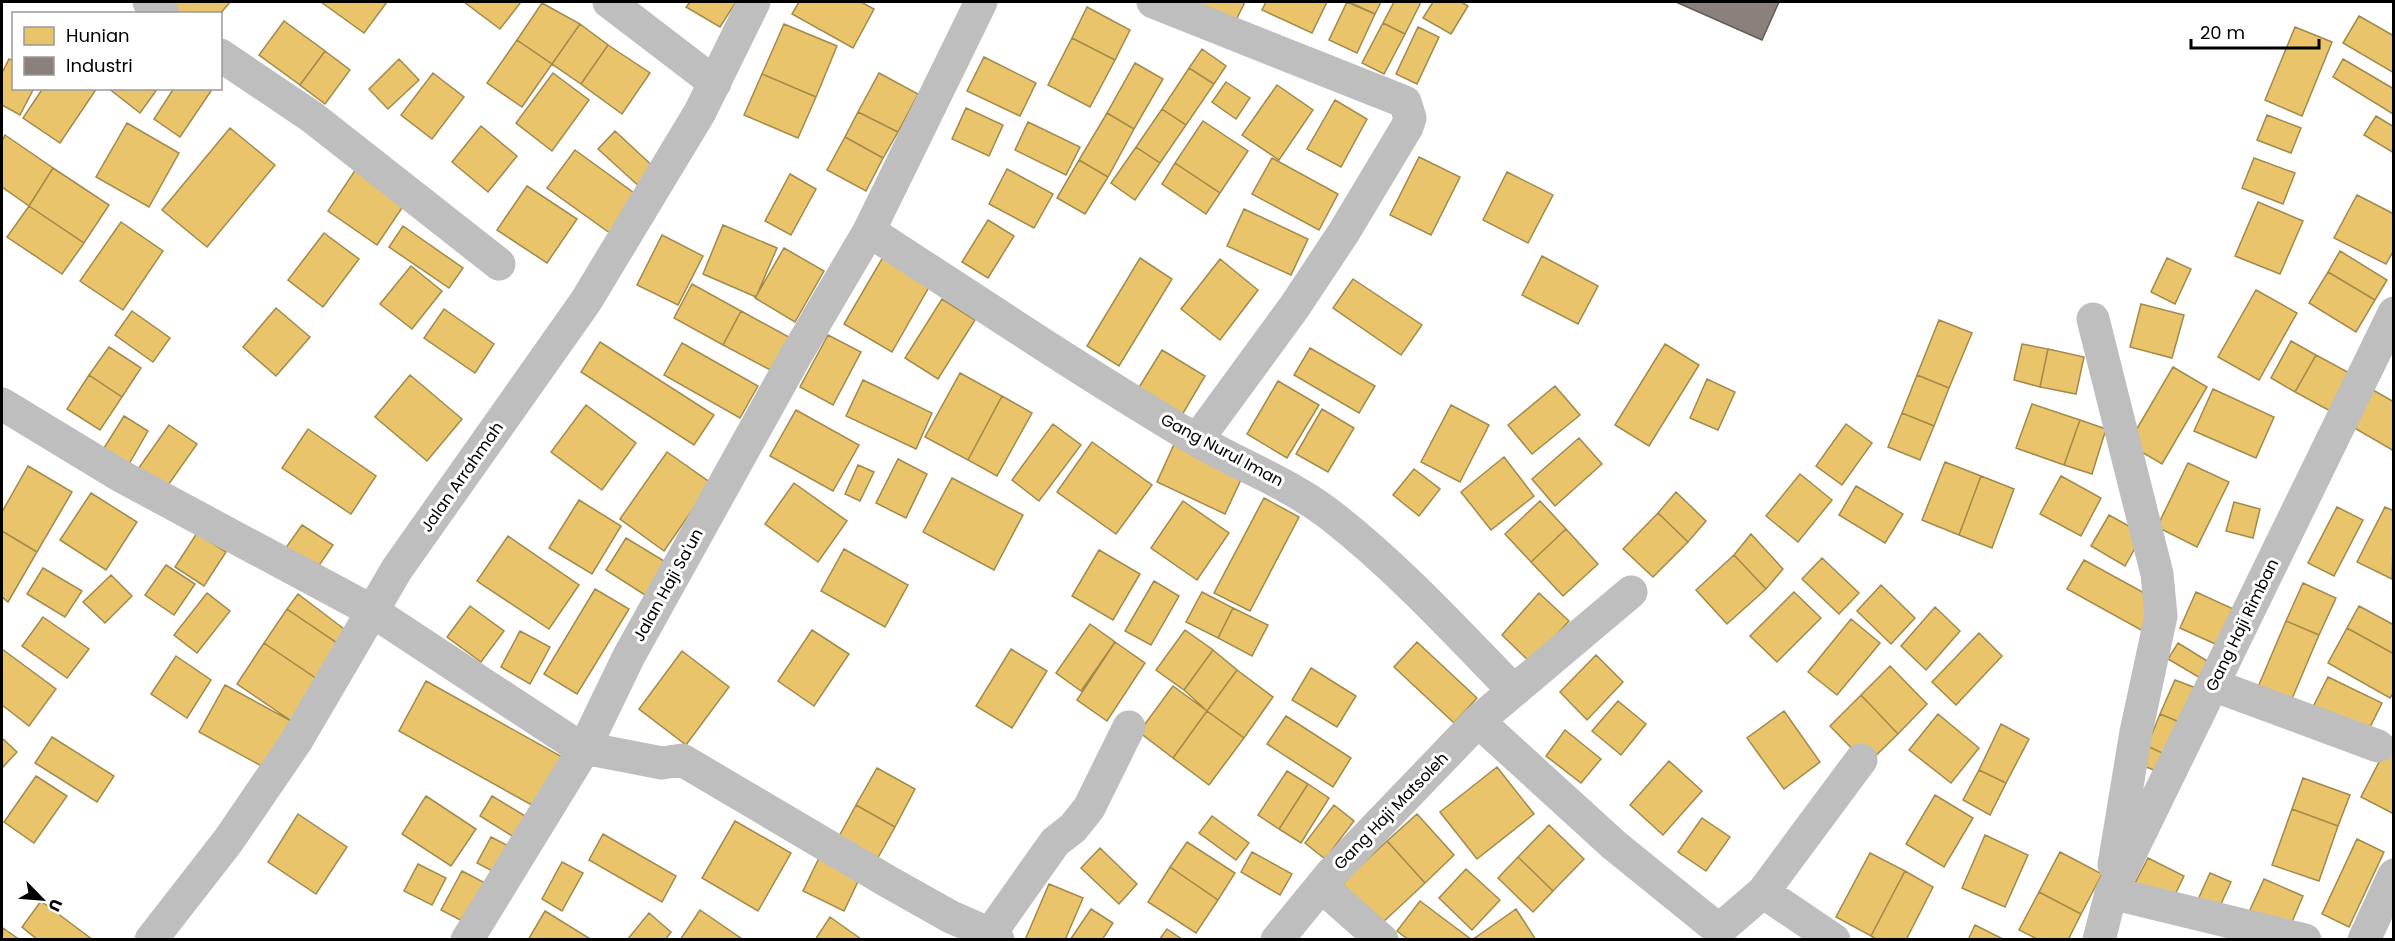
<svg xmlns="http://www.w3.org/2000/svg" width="2395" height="941" font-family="Poppins,sans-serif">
<rect width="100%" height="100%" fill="#fff"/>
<path fill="#e9c46a" stroke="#a3894a" stroke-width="1.5" d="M160 2H230L220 14H174Z
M321 2H387L364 33Z
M464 2H521L500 29Z
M690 2H736L720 27 686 7Z
M799 2H861L874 9 853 48 792 14Z
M1200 2H1245L1233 26 1197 8Z
M1266 2H1327L1312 33 1262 10Z
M1347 2 1375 14 1357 53 1329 40Z
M1349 2H1381L1375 14Z
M1394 2H1421L1405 34 1383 23Z
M1433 2H1461L1468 6 1451 34 1423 18Z
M542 3 580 24 552 64 517 40Z
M1087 7 1130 30 1115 60 1072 38Z
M2359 16 2394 36V73L2343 43Z
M284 21 325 51 300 85 259 55Z
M1383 23 1405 34 1384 74 1362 63Z
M580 24 608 45 581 84 552 64Z
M784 24 837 46 816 97 762 74Z
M1418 27 1439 37 1417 84 1396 74Z
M2295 27 2332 42 2302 116 2265 100Z
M1072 38 1115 60 1090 107 1048 85Z
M517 40 552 64 522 107 487 83Z
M608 45 650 73 622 114 581 84Z
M1202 49 1226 66 1214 84 1189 68Z
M325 51 350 70 325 104 300 85Z
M984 57 1036 83 1020 116 967 91Z
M9 59 14 61V88H34L20 115 2 105V73Z
M399 59 419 80 388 109 369 89Z
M2343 59 2394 89 2393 114 2333 77Z
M1135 63 1163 79 1134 129 1107 113Z
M1189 68 1214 84 1186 125 1162 109Z
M433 73 464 97 432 139 401 115Z
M553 73 589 100 552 151 516 123Z
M879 73 918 94 898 132 858 112Z
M762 74 816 97 798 138 744 115Z
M1226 82 1250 98 1236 119 1212 102Z
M1277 85 1313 110 1279 160 1242 135Z
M43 88H97L60 143 23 118Z
M108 88H158L140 113Z
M174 88H213L180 137 154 119Z
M1335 100 1367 119 1341 167 1307 149Z
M966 108 1003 125 989 156 952 139Z
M1162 109 1186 125 1160 163 1136 147Z
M858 112 898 132 883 158 845 137Z
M1107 113 1134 129 1108 177 1079 160Z
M2267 115 2301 128 2291 153 2257 140Z
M2376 116 2394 127V153L2364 135Z
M1203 121 1248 151 1220 193 1175 163Z
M1028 122 1080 147 1066 175 1015 150Z
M127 123 179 153 149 207 96 177Z
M481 126 517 156 488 192 452 162Z
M230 128 275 165 207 247 162 210Z
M615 131 658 171 642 189 598 149Z
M5 135 53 168 29 206 2 187V141Z
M845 137 883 158 866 191 827 170Z
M1136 147 1160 163 1135 200 1111 183Z
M575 150 641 198 614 236 547 188Z
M1419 157 1460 177 1431 235 1390 215Z
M1272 158 1338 194 1319 230 1252 194Z
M2254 158 2295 173 2283 204 2242 188Z
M1079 160 1108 177 1085 214 1057 198Z
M1175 163 1220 193 1206 214 1162 184Z
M53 168 109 205 84 243 29 206Z
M356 169 406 202 377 245 328 211Z
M1007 169 1053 194 1034 228 989 204Z
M1507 172 1553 195 1528 243 1483 220Z
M790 174 816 189 791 235 765 221Z
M527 186 577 219 547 263 497 230Z
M2357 195 2394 214V250L2386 264 2334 238Z
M2258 202 2303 221 2280 274 2235 256Z
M29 206 84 243 62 274 7 237Z
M1244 209 1308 239 1291 275 1227 246Z
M988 220 1014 236 988 278 962 262Z
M121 222 163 251 123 310 80 281Z
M723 225 777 248 756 297 703 274Z
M403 226 463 268 449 288 389 247Z
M324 233 359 259 323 307 288 280Z
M662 235 703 256 678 305 637 285Z
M784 248 824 271 795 322 755 298Z
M2340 251 2387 280 2375 300 2328 272Z
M886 252 933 280 892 352 844 324Z
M1542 256 1598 286 1578 324 1522 295Z
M1140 258 1172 279 1119 366 1087 346Z
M2167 258 2191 269 2175 304 2151 292Z
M1220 259 1258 290 1220 340 1181 309Z
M411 266 442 291 412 329 380 304Z
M2328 272 2375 300 2356 332 2309 303Z
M1353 279 1422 325 1401 355 1333 308Z
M692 284 741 311 723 345 674 318Z
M2256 290 2297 313 2259 380 2218 357Z
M942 299 975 320 938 379 905 358Z
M2141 304 2184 315 2172 358 2130 347Z
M276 308 310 337 276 376 243 347Z
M444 309 494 344 475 373 424 338Z
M132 311 170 338 153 362 115 335Z
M741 311 796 341 778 374 723 345Z
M1939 320 1972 333 1949 388 1917 375Z
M828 335 861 352 833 405 800 387Z
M2291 341 2316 355 2295 392 2271 378Z
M600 342 714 415 694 445 581 372Z
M682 343 758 386 740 418 664 375Z
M1665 344 1699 365 1649 446 1615 425Z
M2022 344 2048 349 2040 387 2014 380Z
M109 347 141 368 122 397 89 375Z
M1310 348 1375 386 1359 413 1294 375Z
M2048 349 2084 357 2076 394 2040 387Z
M1162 350 1205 376 1182 415 1138 389Z
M2316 355 2353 375 2332 412 2295 392Z
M2173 367 2207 387 2162 464 2128 444Z
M960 373 1002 396 968 460 925 437Z
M89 375 122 397 100 430 67 409Z
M410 375 462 419 427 461 375 417Z
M1917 375 1949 388 1934 426 1902 413Z
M1707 379 1735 392 1718 430 1690 418Z
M863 380 932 413 916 449 846 416Z
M1278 381 1319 405 1287 458 1247 434Z
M1555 386 1580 415 1532 454 1508 425Z
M2213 389 2274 417 2256 458 2194 431Z
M2373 390 2394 402V451L2351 426Z
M1002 396 1032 413 997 476 968 460Z
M2032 404 2080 420 2064 465 2016 448Z
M586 405 636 443 602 490 551 452Z
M1451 405 1489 425 1460 482 1421 462Z
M1322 409 1354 428 1328 472 1296 454Z
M796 410 859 445 833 491 770 456Z
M1902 413 1934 426 1920 460 1888 447Z
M124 416 148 431 125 471 99 456Z
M2080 420 2106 429 2092 474 2064 465Z
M1053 424 1081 445 1039 501 1012 480Z
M1846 424 1872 443 1842 485 1816 466Z
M169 425 197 444 164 491 136 472Z
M308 429 376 476 351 514 282 468Z
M1579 438 1602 464 1555 506 1532 479Z
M1176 440 1245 471 1225 514 1157 482Z
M1092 442 1152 485 1116 534 1057 492Z
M667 452 711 483 664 551 620 519Z
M1504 457 1534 496 1491 530 1461 492Z
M898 459 927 474 906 518 876 503Z
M1945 462 1981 476 1959 535 1922 520Z
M2188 463 2229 482 2197 547 2157 527Z
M858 465 874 472 860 501 845 494Z
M28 466 72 492 37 552 2 531V512Z
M1414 469 1440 489 1419 516 1393 495Z
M1800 474 1832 500 1798 542 1766 516Z
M1981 476 2014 489 1992 548 1959 535Z
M2061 476 2101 498 2081 536 2040 514Z
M952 478 1023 515 994 570 923 532Z
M794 483 847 521 818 562 765 524Z
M1856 486 1903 514 1885 543 1839 515Z
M1676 492 1706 521 1688 542 1658 513Z
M91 493 137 522 106 570 60 540Z
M1264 498 1299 517 1250 611 1214 593Z
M579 500 621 526 592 574 549 548Z
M1183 501 1229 533 1197 580 1151 548Z
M1540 501 1566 529 1531 562 1505 534Z
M2234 502 2260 509 2253 538 2226 531Z
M2337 507 2363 520 2334 576 2308 563Z
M2385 507 2394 511 2392 579 2357 562Z
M1658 513 1688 542 1653 577 1623 549Z
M2109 515 2143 534 2125 566 2091 546Z
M302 525 333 545 316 570 285 549Z
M1566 529 1598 564 1563 596 1531 562Z
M2 531 37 552 8 602 2 597Z
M197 533 226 552 204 586 175 567Z
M1751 534 1783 569 1766 589 1734 555Z
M508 536 579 585 549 629 477 581Z
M626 538 669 564 648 597 606 570Z
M844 549 908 585 885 627 821 591Z
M1099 550 1140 574 1113 620 1072 596Z
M1734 555 1766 589 1727 624 1696 590Z
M1822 558 1859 593 1839 614 1802 579Z
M2084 560 2159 601 2143 631 2067 589Z
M166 565 195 584 174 615 145 595Z
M43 568 82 591 65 617 27 594Z
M111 575 132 596 105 623 83 602Z
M1154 581 1179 596 1151 645 1125 631Z
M2303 583 2336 598 2319 635 2286 621Z
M1881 585 1915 618 1891 644 1857 611Z
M595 589 629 609 577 694 544 674Z
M1202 592 1233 608 1218 638 1186 622Z
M1794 592 1821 618 1777 662 1750 636Z
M2196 592 2240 612 2224 648 2180 628Z
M207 593 230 611 197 653 174 635Z
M1539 593 1569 621 1531 663 1502 635Z
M298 594 348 632 343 647 287 609Z
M470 606 504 631 481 662 447 637Z
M2359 606 2394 625V654L2347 628Z
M1935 607 1960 631 1926 670 1901 646Z
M1233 608 1268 625 1252 656 1218 638Z
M287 609 343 647 320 681 264 643Z
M43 617 89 649 67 678 22 646Z
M1851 619 1880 643 1837 695 1808 672Z
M2286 621 2319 635 2291 701 2258 687Z
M1090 624 1115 642 1081 691 1056 673Z
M2347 628 2394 654V692L2390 698 2328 663Z
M812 630 849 654 814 706 778 681Z
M1185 630 1213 650 1184 690 1156 670Z
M520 631 550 647 530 684 501 667Z
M1979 633 2002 656 1956 705 1932 682Z
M1115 642 1145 663 1107 721 1077 700Z
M1417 642 1477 698 1454 723 1394 667Z
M264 643 320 681 293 722 237 684Z
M2178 643 2217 667 2207 682 2168 659Z
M2 649 56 689 29 726 2 705Z
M1011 649 1047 671 1012 728 976 706Z
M1213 650 1237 670 1207 711 1184 690Z
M682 651 729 687 686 745 639 709Z
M1596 655 1623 682 1587 720 1560 692Z
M176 656 211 680 187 718 151 694Z
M1890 666 1927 704 1898 734 1861 695Z
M1311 668 1356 696 1337 727 1292 700Z
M1237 670 1273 697 1244 738 1207 711Z
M2328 677 2382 703 2365 737 2311 711Z
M2175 680 2196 688 2182 723 2160 714Z
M426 681 564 758 537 808 399 731Z
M225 685 293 722 267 769 199 732Z
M1173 686 1207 711 1173 758 1139 732Z
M1861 695 1898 734 1867 764 1830 726Z
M1618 701 1646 724 1621 755 1592 731Z
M1207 711 1244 738 1209 785 1173 758Z
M1784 711 1820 762 1784 789 1747 738Z
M1938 714 1979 748 1951 783 1909 750Z
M2160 714 2182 723 2169 756 2147 746Z
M1286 716 1351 758 1333 787 1267 744Z
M2001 724 2029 739 2006 783 1979 770Z
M1565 730 1601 759 1581 783 1546 756Z
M2394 733V814L2361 797Z
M52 737 114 776 97 802 35 763Z
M2 738 17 752 2 768Z
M2147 746 2169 756 2161 773 2139 764Z
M1669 761 1702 791 1663 835 1630 805Z
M1497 767 1534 814 1477 859 1440 812Z
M877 768 915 789 895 827 856 805Z
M1979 770 2006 783 1990 815 1963 800Z
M1287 771 1308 784 1279 829 1258 815Z
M36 776 67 796 34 843 4 822Z
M2303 778 2350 795 2338 826 2292 809Z
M1308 784 1329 798 1301 843 1279 829Z
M1935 795 1973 818 1944 867 1906 844Z
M426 796 476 829 451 866 402 834Z
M492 796 535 822 522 842 480 816Z
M856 805 895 827 876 861 837 840Z
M1334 805 1354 821 1325 859 1305 843Z
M2292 809 2338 826 2319 881 2272 865Z
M298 814 347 847 316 894 268 862Z
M1417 814 1454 855 1425 883 1387 841Z
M1212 816 1249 843 1236 860 1199 833Z
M1702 818 1730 837 1706 871 1678 852Z
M735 821 791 853 758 911 702 878Z
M1549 825 1584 859 1553 891 1518 857Z
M603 834 676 876 662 902 589 860Z
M1985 835 2028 855 2005 907 1962 888Z
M491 837 516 850 502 876 477 863Z
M2357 839 2384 852 2349 927 2322 914Z
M1387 841 1425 883 1380 925 1342 883Z
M1187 842 1235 873 1218 900 1170 867Z
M1100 848 1137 884 1119 904 1081 868Z
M1252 852 1292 874 1280 895 1241 872Z
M2060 852 2102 874 2081 914 2039 892Z
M1870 853 1905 871 1871 936 1836 917Z
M821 854 862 873 844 911 803 891Z
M1518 857 1553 891 1533 912 1498 878Z
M2148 858 2184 876 2170 905 2133 887Z
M562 862 583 873 562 911 542 899Z
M418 864 446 878 432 905 404 891Z
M1170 867 1218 900 1196 933 1148 902Z
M1466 869 1500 900 1472 930 1439 898Z
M462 871 491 886 470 925 441 910Z
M1905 871 1933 887 1906 940H1878L1871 936Z
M2210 873 2231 882 2216 915 2195 906Z
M2264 879 2303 896 2289 929 2249 912Z
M1049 884 1083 898 1065 940H1025Z
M2039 892 2081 914 2068 940H2039L2019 930Z
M41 901 93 940H38L22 927Z
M1420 901 1472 940H1409L1397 931Z
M1091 909 1113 923 1102 940H1070Z
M1516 909 1536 940H1472Z
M700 910 742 939V940H680Z
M545 911 592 940H528Z
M649 913 671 932 665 940H627Z
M830 917 861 939 860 940H815Z
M1975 925 2001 938 2000 940H1968Z
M3 928 20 940H2Z
M1167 929 1183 940H1159Z"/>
<path fill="#8a817c" stroke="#615a57" stroke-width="1.5" d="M1676 2H1779L1762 40Z"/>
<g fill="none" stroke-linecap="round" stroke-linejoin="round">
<path stroke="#bebebe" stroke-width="33" d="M149 2 163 14
M609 2 715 83
M1153 2 1405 102 1410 118 1407 127 1344 232 1295 306 1197 440
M220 55 312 117 499 264
M869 231C977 301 1084 373 1195 439 1239 465 1287 482 1329 514 1396 566 1454 629 1512 689
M2093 319 2157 574 2161 616 2136 732 2114 865
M2 404 119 475 372 611 579 747 662 763 682 760 887 881 951 917 990 934
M2213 685 2378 746
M1478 721 1614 845 1719 930 1763 892 1861 760
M1321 886 1382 940
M1763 892 1834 940
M2111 893 2305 940
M151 940 228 841 297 740 397 569 586 301 700 112 754 2
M467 940 584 749 629 656 795 357 869 231 981 2
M998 940 990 934 1055 842 1073 828 1089 808 1129 727
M1277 940 1331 874 1478 721 1631 592
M2099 940 2111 893 2394 313
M2364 940 2394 875"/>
</g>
<g text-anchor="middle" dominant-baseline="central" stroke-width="6" stroke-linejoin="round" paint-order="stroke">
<g font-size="16" fill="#000" stroke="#fff">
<text transform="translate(1222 450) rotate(28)">Gang Nurul Iman</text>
<text transform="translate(462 477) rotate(-55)">Jalan Arrahmah</text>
<text transform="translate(668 585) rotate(-61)">Jalan Haji Sa'un</text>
<text transform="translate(2242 625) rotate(-64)">Gang Haji Rimban</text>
<text transform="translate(1391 811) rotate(-46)">Gang Haji Matsoleh</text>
</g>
</g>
<rect width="2395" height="941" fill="none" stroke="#000000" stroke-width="6"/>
<rect x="12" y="12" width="210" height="78" fill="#ffffff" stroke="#999999" stroke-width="1.5"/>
<rect x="24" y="27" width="30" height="18" fill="#e9c46a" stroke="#999999" stroke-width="1.5"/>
<text x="66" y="42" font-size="18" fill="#000000">Hunian</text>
<rect x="24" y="57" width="30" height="18" fill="#8a817c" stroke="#999999" stroke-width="1.5"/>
<text x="66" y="72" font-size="18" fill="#000000">Industri</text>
<g transform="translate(42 899) rotate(115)" stroke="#ffffff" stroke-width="4.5" paint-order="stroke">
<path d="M0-4.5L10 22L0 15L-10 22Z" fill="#000000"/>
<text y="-9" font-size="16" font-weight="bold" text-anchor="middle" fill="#000000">U</text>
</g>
<path d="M2191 39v9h128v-9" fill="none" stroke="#000000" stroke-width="3"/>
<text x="2200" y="39" font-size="18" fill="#000000" stroke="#ffffff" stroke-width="4.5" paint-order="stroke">20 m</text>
</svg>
